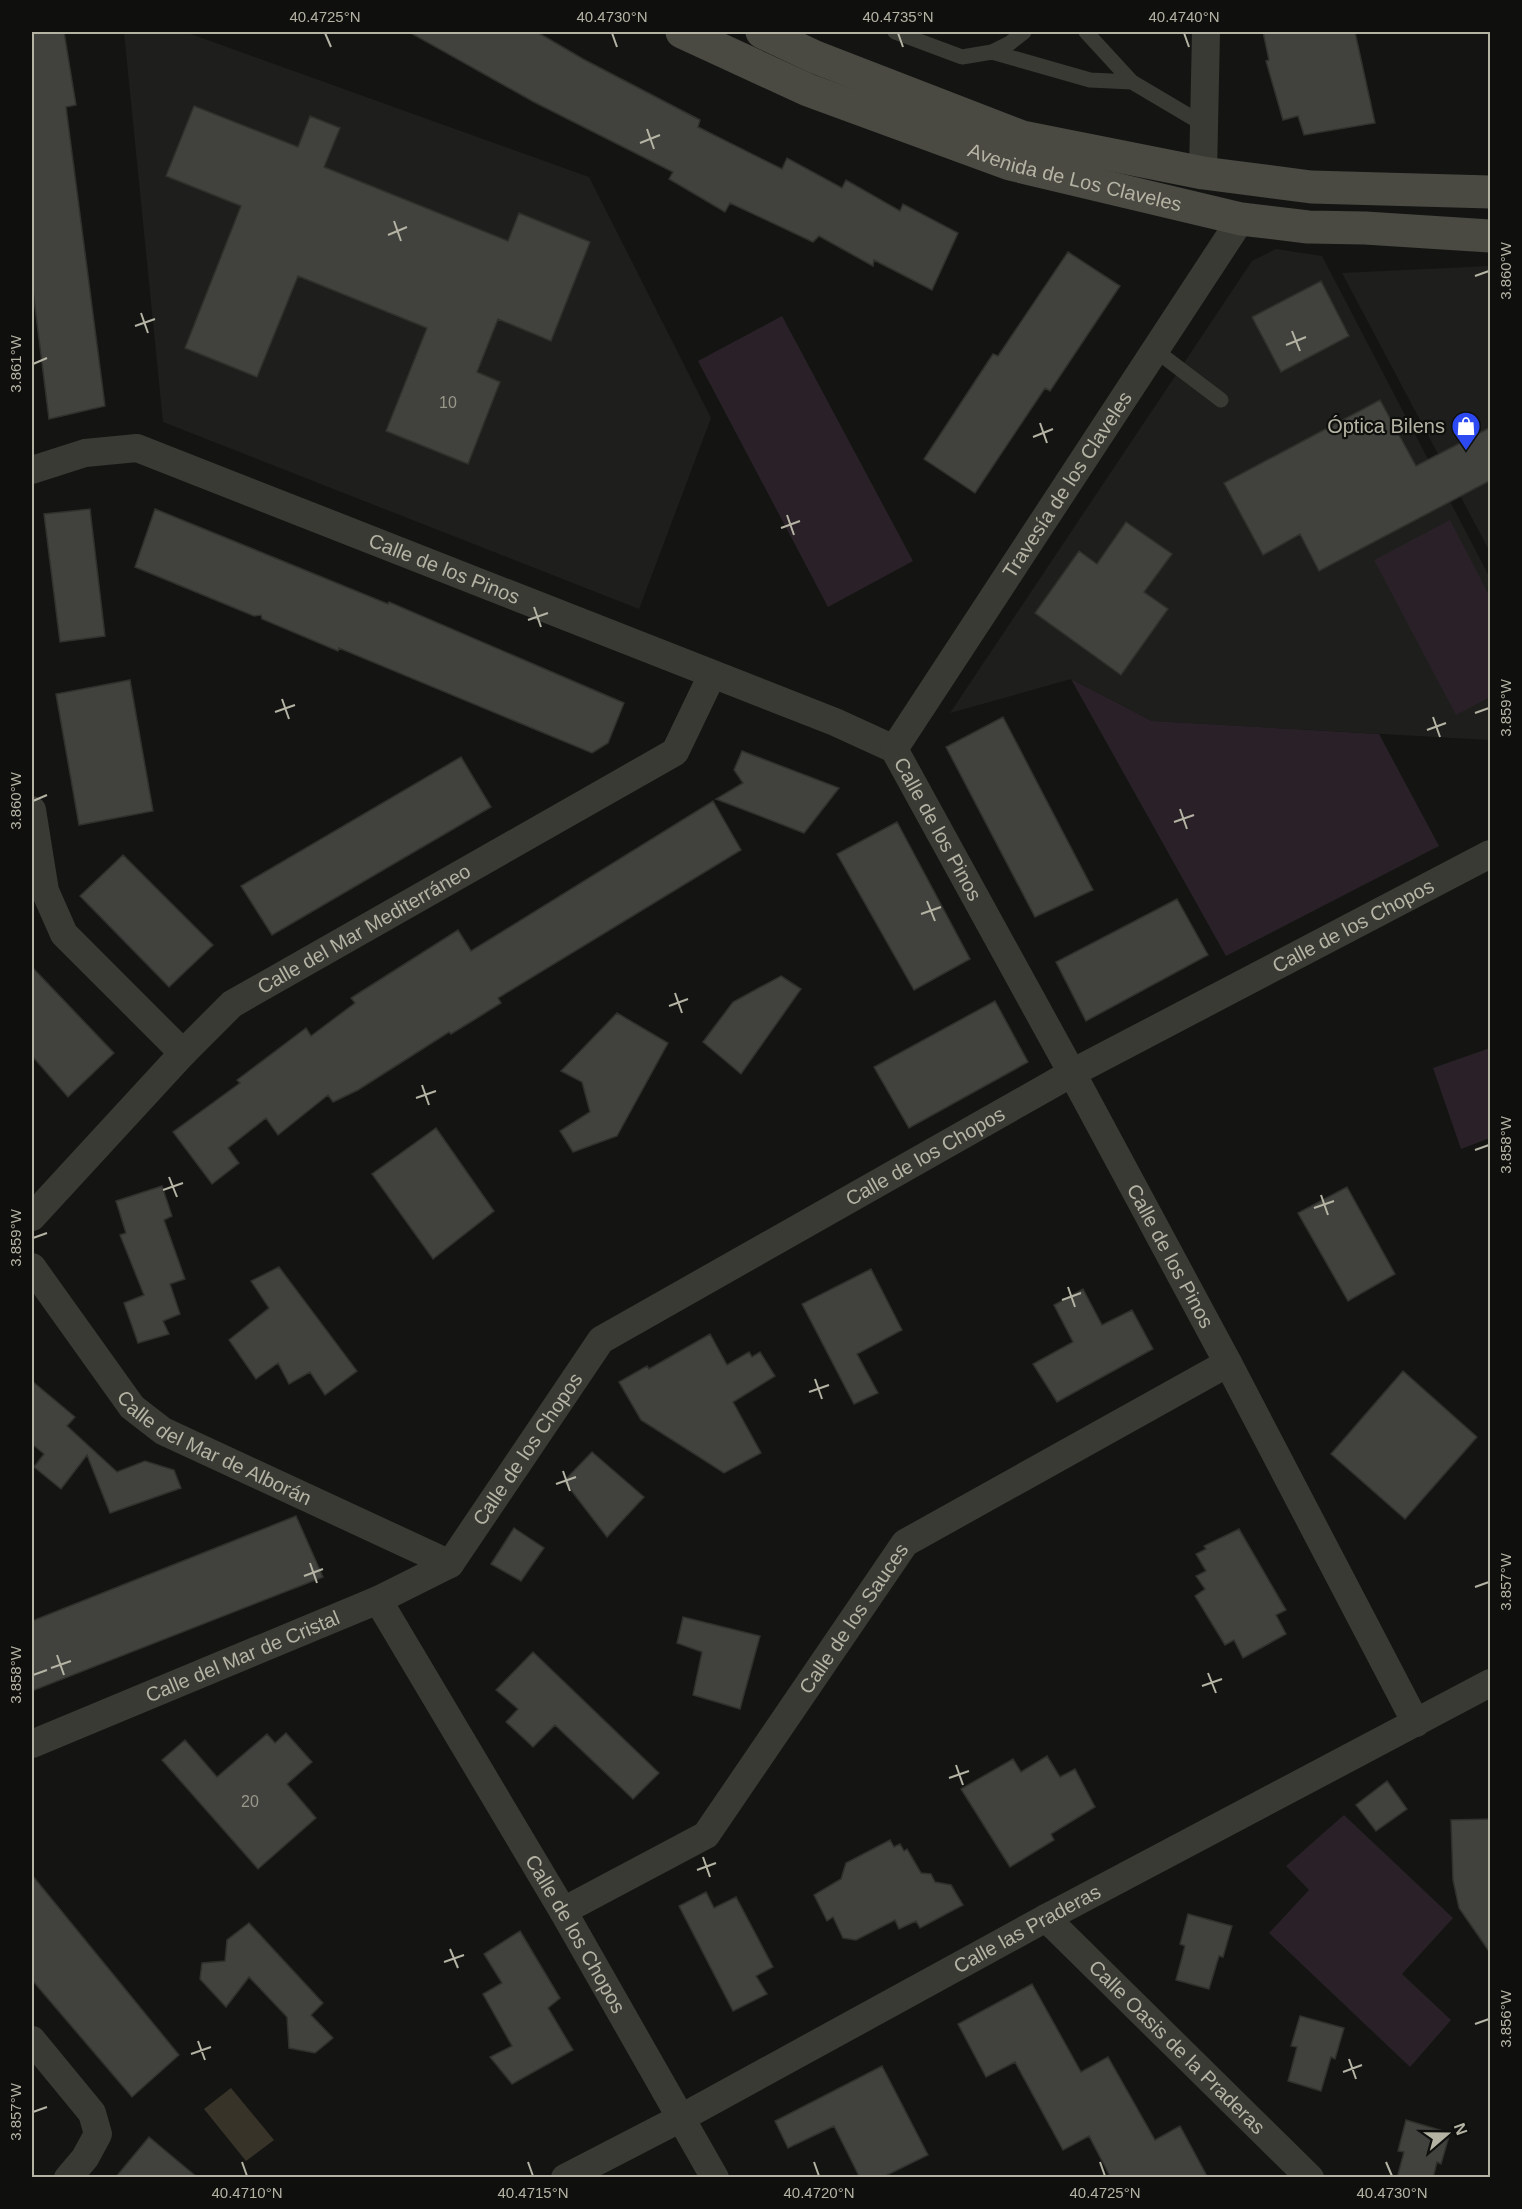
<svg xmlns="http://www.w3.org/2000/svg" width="1522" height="2209" font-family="Arial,sans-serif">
<rect width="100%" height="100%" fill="#141513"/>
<path fill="#1e1f1c" d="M124 32H185L589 177 711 418 639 609 163 422Z
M1276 249 1322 256 1490 578V740L1152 721 1071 679 950 713 1252 261Z
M1490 266V552L1342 273Z"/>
<path fill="#292127" d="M782 316 913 561 828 607 698 361Z
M1450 520 1490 597V697L1456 715 1374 560Z
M1071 679 1152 721 1379 734 1439 846 1226 956Z
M1490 1048V1138L1461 1149 1433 1068Z
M1344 1815 1453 1918 1402 1974 1451 2020 1410 2067 1269 1933 1309 1890 1286 1866Z"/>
<path fill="#383329" d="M231 2088 274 2140 246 2161 204 2109Z"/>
<path fill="#41423d" stroke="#30312d" stroke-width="1.5" d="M32 32H64L76 105 66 107 105 406 49 419 32 283Z
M409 32H537L583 59 700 120 698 127 782 169 787 158 842 188 846 180 900 211 903 204 958 233 932 290 874 260 873 266 819 236 813 242 730 203 725 212 669 179 673 172 534 102Z
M1263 32H1355L1375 123 1304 135 1298 116 1283 120 1266 61 1269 60Z
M194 106 298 147 310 116 340 128 324 167 508 241 519 213 590 242 551 341 498 319 477 372 500 382 468 464 386 431 427 328 298 276 257 377 185 348 241 206 166 176Z
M1068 252 1120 286 1050 391 1045 388 975 493 924 459 993 354 998 356Z
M1321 281 1349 336 1281 372 1252 317Z
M1380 400 1416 466 1491 427V480L1319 571 1300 534 1263 555 1224 483Z
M90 509 105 636 60 642 44 514Z
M155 509 388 604 389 602 624 703 608 743 592 753 339 648 338 651 262 619 261 615 254 616 135 567Z
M1126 522 1172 554 1144 592 1168 609 1121 675 1035 613 1079 551 1097 564Z
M130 680 153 811 79 825 56 694Z
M1003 717 1093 890 1035 917 946 747Z
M742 751 839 788 804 833 716 799 743 783 734 770Z
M461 757 491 807 272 935 241 886Z
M713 801 741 850 498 998 501 1003 477 1018 451 1034 449 1032 358 1090 333 1102 328 1095 278 1135 266 1118 228 1148 239 1163 212 1184 173 1132 240 1083 237 1080 306 1028 311 1036 355 1003 351 998 458 930 471 951Z
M897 822 970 959 914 990 837 854Z
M123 855 213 945 169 987 80 896Z
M1177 899 1208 955 1086 1021 1056 962Z
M32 967 114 1053 68 1097 32 1056Z
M781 976 801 989 741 1074 703 1042 733 1002Z
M995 1001 1028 1062 909 1128 874 1067Z
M617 1013 668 1043 617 1136 573 1152 560 1131 590 1112 582 1082 561 1071Z
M436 1128 494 1211 433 1259 372 1174Z
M162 1186 172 1216 164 1220 185 1279 170 1284 180 1314 163 1321 169 1334 138 1343 124 1303 144 1295 120 1235 126 1233 116 1201Z
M1347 1187 1395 1274 1348 1301 1298 1213Z
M279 1267 357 1371 325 1395 310 1372 289 1384 278 1363 256 1379 229 1340 269 1308 251 1281Z
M871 1269 902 1330 857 1354 878 1393 854 1404 802 1304Z
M1083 1289 1102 1325 1132 1310 1153 1349 1057 1402 1033 1364 1073 1342 1054 1305Z
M710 1334 727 1365 749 1352 752 1357 760 1352 775 1376 733 1402 761 1453 724 1473 641 1420 619 1382 647 1366 649 1369Z
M1403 1371 1477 1437 1405 1519 1331 1454Z
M32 1381 75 1417 67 1426 117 1472 145 1461 174 1470 181 1488 110 1513 87 1455 61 1489 34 1467 44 1454 32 1444Z
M592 1452 644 1497 607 1537 564 1481Z
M296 1516 323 1577 32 1691V1621Z
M514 1528 544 1548 521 1581 491 1564Z
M1239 1529 1286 1610 1276 1615 1286 1634 1243 1658 1234 1640 1225 1645 1195 1596 1205 1589 1196 1576 1206 1571 1196 1554 1206 1549 1204 1546Z
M683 1617 760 1636 740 1709 693 1695 702 1652 677 1643Z
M533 1652 659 1773 633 1799 555 1725 533 1747 506 1722 518 1709 496 1690Z
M286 1733 312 1762 287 1784 316 1818 258 1869 162 1760 185 1740 217 1777 267 1734 275 1743Z
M1047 1756 1060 1777 1075 1769 1095 1807 1051 1834 1054 1840 1010 1867 961 1789 1013 1759 1021 1772Z
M1387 1781 1407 1809 1376 1831 1356 1805Z
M1491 1819V1954L1459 1908 1453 1880 1451 1820Z
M890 1840 894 1847 900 1844 904 1851 907 1849 921 1873 931 1874 935 1882 951 1885 963 1905 920 1928 916 1921 899 1929 895 1920 856 1940 843 1938 833 1917 827 1921 814 1895 841 1879 846 1863Z
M32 1875 179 2055 132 2097 32 1980Z
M706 1892 714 1908 736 1897 773 1967 756 1976 767 1994 733 2011 679 1906Z
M1188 1914 1232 1926 1223 1957 1219 1956 1209 1989 1176 1980 1185 1946 1180 1944Z
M249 1923 323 2003 311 2015 333 2038 315 2053 289 2048 287 2017 249 1977 226 2007 200 1979 202 1963 225 1961 227 1940Z
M520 1931 560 1998 548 2008 573 2050 512 2084 490 2057 512 2046 483 1994 502 1983 484 1954Z
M1032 1984 1081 2072 1108 2057 1155 2140 1180 2126 1208 2178H1111L1089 2136 1063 2150 1015 2062 986 2077 958 2024Z
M1300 2016 1344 2028 1335 2059 1331 2057 1321 2091 1288 2081 1297 2047 1291 2046Z
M882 2066 928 2155 881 2178H860L834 2126 788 2148 775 2121Z
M1406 2120 1450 2133 1441 2164 1437 2162 1433 2178H1397L1404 2152 1398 2151Z
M149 2137 198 2178H115Z"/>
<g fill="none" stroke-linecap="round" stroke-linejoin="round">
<path stroke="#393a34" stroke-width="15" d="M895 32 962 57 992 52 1010 43 1024 32
M1086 32 1132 82 1203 124
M992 52 1090 80 1132 82
M1155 350 1221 400"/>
<g stroke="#393a34" stroke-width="28">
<path d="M1203 173 1206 32"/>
<path id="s1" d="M32 470 85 453 137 448 835 722 894 749 1072 1073 1228 1363 1416 1723"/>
<path id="s2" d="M894 749 1241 219"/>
<path d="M32 810 45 891 64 934 183 1053"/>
<path id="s3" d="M32 1217 183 1053 232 1004 675 752 712 675"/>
<path id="s4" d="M32 1267 132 1407 163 1431 450 1564"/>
<path id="s5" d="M378 1600 563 1911 715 2178"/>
<path id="s6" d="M32 1744 378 1600 450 1564 601 1340 1072 1073 1490 854"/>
<path id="s7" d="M563 1911 706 1835 905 1543 1228 1363"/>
<path id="s8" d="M1046 1918 1310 2178"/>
<path d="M32 2040 92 2113 98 2134 85 2158 68 2178"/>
<path id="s9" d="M565 2178 681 2118 1046 1918 1490 1683"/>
</g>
<g stroke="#4a4942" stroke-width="33">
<path id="s10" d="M682 32 808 90 1010 164 1241 219 1308 227 1365 228 1490 236"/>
<path d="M762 32 815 57 1022 137 1203 173 1311 187 1490 192"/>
</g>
</g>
<path fill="none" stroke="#b5b3a4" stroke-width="2" d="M325 33 331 47M612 33 617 47M898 33 903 47M1184 33 1189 47M647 129 654 149M640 143 660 135M394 221 401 241M388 235 407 227M1475 276 1489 271M141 313 148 333M135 326 155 319M1292 331 1300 351M1286 345 1306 337M33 364 47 358M1040 423 1047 443M1033 437 1053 429M787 515 794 535M781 528 800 521M534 607 541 627M528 620 548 613M282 699 289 719M275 712 295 705M1475 713 1489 708M1433 717 1440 737M1427 730 1446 723M33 801 47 795M1180 809 1187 829M1174 822 1194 815M927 901 935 921M921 914 941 907M675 993 682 1013M669 1006 688 999M422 1085 429 1105M416 1098 436 1091M1475 1150 1489 1145M169 1177 177 1197M163 1190 183 1183M1321 1195 1328 1215M1314 1208 1334 1201M33 1238 47 1233M1068 1287 1075 1307M1062 1300 1081 1293M815 1379 822 1399M809 1392 829 1385M563 1471 570 1491M556 1484 576 1477M310 1563 317 1583M304 1576 323 1569M1475 1587 1489 1582M57 1655 64 1675M51 1668 71 1661M1208 1673 1216 1693M33 1675 47 1670M1202 1686 1222 1679M956 1765 963 1785M949 1778 969 1771M703 1857 710 1877M697 1870 716 1863M450 1949 458 1968M444 1962 464 1955M1475 2024 1489 2019M198 2041 205 2060M191 2054 211 2047M1349 2059 1356 2079M1343 2072 1362 2065M33 2112 47 2107M242 2162 247 2176M528 2162 533 2176M814 2162 819 2176M1100 2162 1105 2176M1386 2162 1392 2176"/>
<defs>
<g id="shop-pin" transform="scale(1.5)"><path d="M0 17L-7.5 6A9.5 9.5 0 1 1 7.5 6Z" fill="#2d49f2" stroke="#0f100e"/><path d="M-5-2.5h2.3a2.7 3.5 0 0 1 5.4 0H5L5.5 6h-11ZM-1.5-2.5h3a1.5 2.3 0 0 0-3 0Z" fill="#fff"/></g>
</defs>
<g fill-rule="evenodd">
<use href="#shop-pin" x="1466" y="426"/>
</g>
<g text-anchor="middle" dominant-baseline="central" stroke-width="4.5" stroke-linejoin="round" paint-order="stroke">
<g font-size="16" fill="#98978a">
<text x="448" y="402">10</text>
<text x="250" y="1801">20</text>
</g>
<g font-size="20" fill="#b5b3a4" stroke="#0f100e">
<text stroke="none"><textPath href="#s10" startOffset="420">Avenida de Los Claveles</textPath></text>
<text stroke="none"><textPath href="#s2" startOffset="316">Travesía de los Claveles</textPath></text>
<text stroke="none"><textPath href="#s1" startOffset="438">Calle de los Pinos</textPath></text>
<text stroke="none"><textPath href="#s1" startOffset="1014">Calle de los Pinos</textPath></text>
<text stroke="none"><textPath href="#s6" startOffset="1584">Calle de los Chopos</textPath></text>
<text stroke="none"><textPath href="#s3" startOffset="444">Calle del Mar Mediterráneo</textPath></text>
<text stroke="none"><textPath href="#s6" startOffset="1098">Calle de los Chopos</textPath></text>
<text stroke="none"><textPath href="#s1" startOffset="1500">Calle de los Pinos</textPath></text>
<text stroke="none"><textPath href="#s4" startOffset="264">Calle del Mar de Alborán</textPath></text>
<text stroke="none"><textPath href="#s6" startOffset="594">Calle de los Chopos</textPath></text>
<text stroke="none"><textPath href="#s7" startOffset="424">Calle de los Sauces</textPath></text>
<text stroke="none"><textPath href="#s6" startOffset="228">Calle del Mar de Cristal</textPath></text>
<text stroke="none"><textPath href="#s9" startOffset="525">Calle las Praderas</textPath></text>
<text stroke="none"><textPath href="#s5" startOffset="388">Calle de los Chopos</textPath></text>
<text stroke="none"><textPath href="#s8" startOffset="184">Calle Oasis de la Praderas</textPath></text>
</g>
<g font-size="20" fill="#b5b3a4" stroke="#0f100e" text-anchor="end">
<text x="1445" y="426">Óptica Bilens</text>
</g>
</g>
<rect width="1522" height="2209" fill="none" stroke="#0f100e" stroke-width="66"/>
<g transform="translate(1447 2134) rotate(70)" stroke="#0f100e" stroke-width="4.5" paint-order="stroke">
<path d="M0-4.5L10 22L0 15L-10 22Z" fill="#b5b3a4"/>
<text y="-9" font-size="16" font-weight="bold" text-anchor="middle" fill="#b5b3a4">N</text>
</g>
<rect x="33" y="33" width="1456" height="2143" fill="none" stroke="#b5b3a4" stroke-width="2"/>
<g font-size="15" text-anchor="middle" fill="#b5b3a4">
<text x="325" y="22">40.4725°N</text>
<text x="612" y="22">40.4730°N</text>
<text x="898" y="22">40.4735°N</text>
<text x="1184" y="22">40.4740°N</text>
<text transform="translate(1506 271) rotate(-90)" y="5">3.860°W</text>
<text transform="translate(16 364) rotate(-90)" y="5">3.861°W</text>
<text transform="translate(1506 708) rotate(-90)" y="5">3.859°W</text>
<text transform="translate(16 801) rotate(-90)" y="5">3.860°W</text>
<text transform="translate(1506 1145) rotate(-90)" y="5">3.858°W</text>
<text transform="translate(16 1238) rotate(-90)" y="5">3.859°W</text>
<text transform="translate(1506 1582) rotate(-90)" y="5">3.857°W</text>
<text transform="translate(16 1675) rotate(-90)" y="5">3.858°W</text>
<text transform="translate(1506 2019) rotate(-90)" y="5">3.856°W</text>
<text transform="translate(16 2112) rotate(-90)" y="5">3.857°W</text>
<text x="247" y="2198">40.4710°N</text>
<text x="533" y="2198">40.4715°N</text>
<text x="819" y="2198">40.4720°N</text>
<text x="1105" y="2198">40.4725°N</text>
<text x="1392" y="2198">40.4730°N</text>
</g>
</svg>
